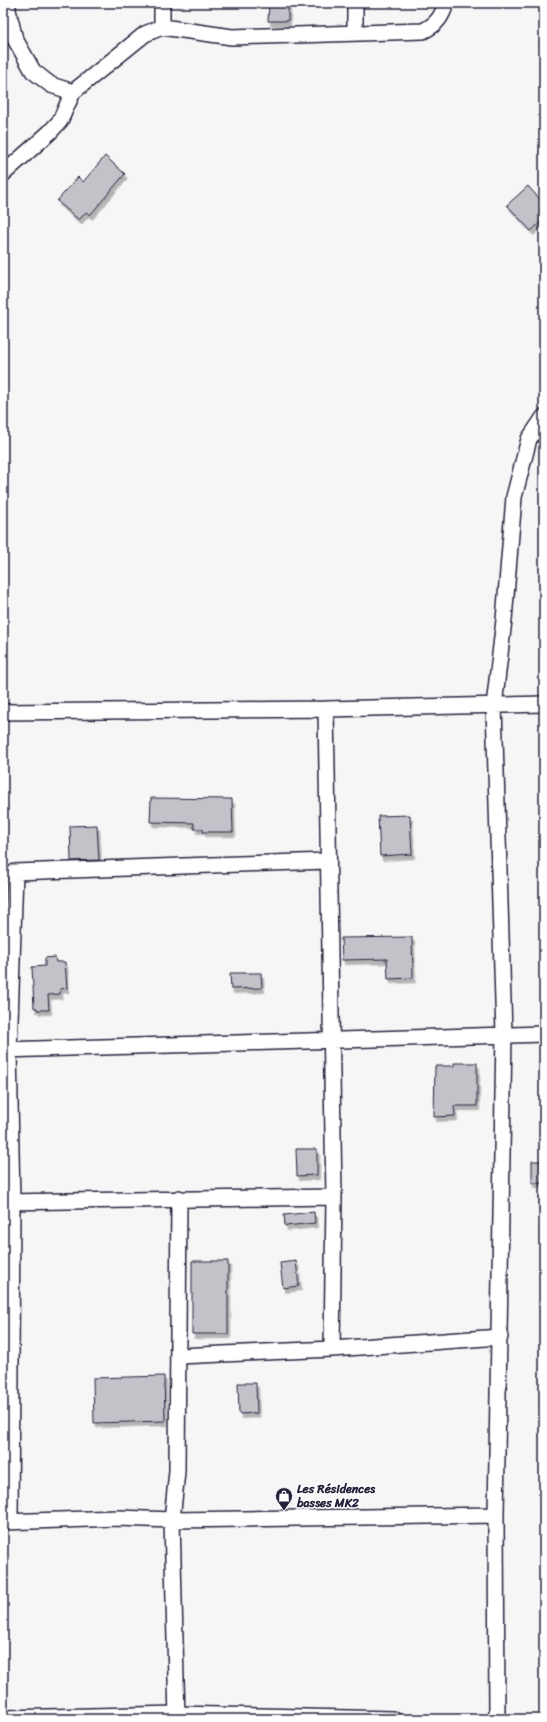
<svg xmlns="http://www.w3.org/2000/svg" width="547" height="1722" font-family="Sriracha,sans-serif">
<defs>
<filter id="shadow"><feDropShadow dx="2.5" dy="4.5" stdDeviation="0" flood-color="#0004"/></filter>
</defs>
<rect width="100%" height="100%" fill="#f6f6f7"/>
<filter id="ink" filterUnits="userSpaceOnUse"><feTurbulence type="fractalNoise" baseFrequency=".025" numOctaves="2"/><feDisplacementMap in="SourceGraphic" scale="8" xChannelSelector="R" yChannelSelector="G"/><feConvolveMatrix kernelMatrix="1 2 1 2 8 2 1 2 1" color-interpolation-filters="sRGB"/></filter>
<g filter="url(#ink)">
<path fill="#c2c2c9" stroke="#22223b" filter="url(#shadow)" d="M269 3H288V21H268Z
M105 156 125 174 90 215 86 212 79 220 57 201 78 177 83 182Z
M528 186 544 204V219L531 231 507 205Z
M151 798 232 799 233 832H203V829H194V823L150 822Z
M410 815 412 854 380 856 378 816Z
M97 825 99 860 71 861 70 826Z
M412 937 413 978 388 979 387 959 342 960 341 938Z
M55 957 56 962H65L67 988 60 989V994L48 995 49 1010H37V1008H34L32 967 45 966V958Z
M230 973H261L262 988 231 989Z
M454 1063H477V1106H454L455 1116 434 1117 435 1066H454Z
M296 1149H317V1175L297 1176Z
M532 1161H544V1183H532Z
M314 1212 315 1223 285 1226 284 1215Z
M192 1261H228V1334H192Z
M296 1261 299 1286 283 1288 280 1263Z
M164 1376 165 1421 94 1423 93 1378Z
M238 1383H256L257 1413 239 1414Z"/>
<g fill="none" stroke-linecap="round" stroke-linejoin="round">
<g stroke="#22223b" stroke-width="18">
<path id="street" d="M8 3V10L15 39 33 71 51 85 73 92
M162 27V3
M355 33V3
M3 174 50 132 60 121 73 92 145 34 162 27 232 37 423 31C436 25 442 17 446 3
M326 709 334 1197 332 1349
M3 712 326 709 544 704
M3 1050 544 1034
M3 1202 334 1197
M179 1356 332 1349 500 1337
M10 1521 12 1202 9 1050 15 872 327 861
M3 1522 118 1518 172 1520 496 1515
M3 1718 177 1714 393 1719
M177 1719 172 1520 177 1471 179 1198
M497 1719 496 1515 504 1034 494 706 504 620 514 497 529 439 544 417"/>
</g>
<use href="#street" stroke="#fff" stroke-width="15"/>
</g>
</g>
<defs>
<g id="shop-pin" transform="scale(0.9)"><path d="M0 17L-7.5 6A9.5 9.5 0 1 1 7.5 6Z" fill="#22223b" stroke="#fff"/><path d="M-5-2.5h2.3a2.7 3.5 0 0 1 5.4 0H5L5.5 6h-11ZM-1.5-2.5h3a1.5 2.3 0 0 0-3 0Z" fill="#fff"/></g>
</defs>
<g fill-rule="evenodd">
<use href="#shop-pin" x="284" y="1496"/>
</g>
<g text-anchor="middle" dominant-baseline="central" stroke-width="3" stroke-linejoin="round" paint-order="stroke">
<g font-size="12" font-weight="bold" fill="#22223b" stroke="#fff" text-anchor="start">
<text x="297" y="1489">Les Résidences<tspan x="297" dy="14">basses MK2</tspan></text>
</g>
</g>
<rect width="547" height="1722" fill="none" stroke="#fff" stroke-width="16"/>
<rect x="8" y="8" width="531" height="1706" fill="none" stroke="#22223b" stroke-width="1.5" filter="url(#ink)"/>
</svg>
